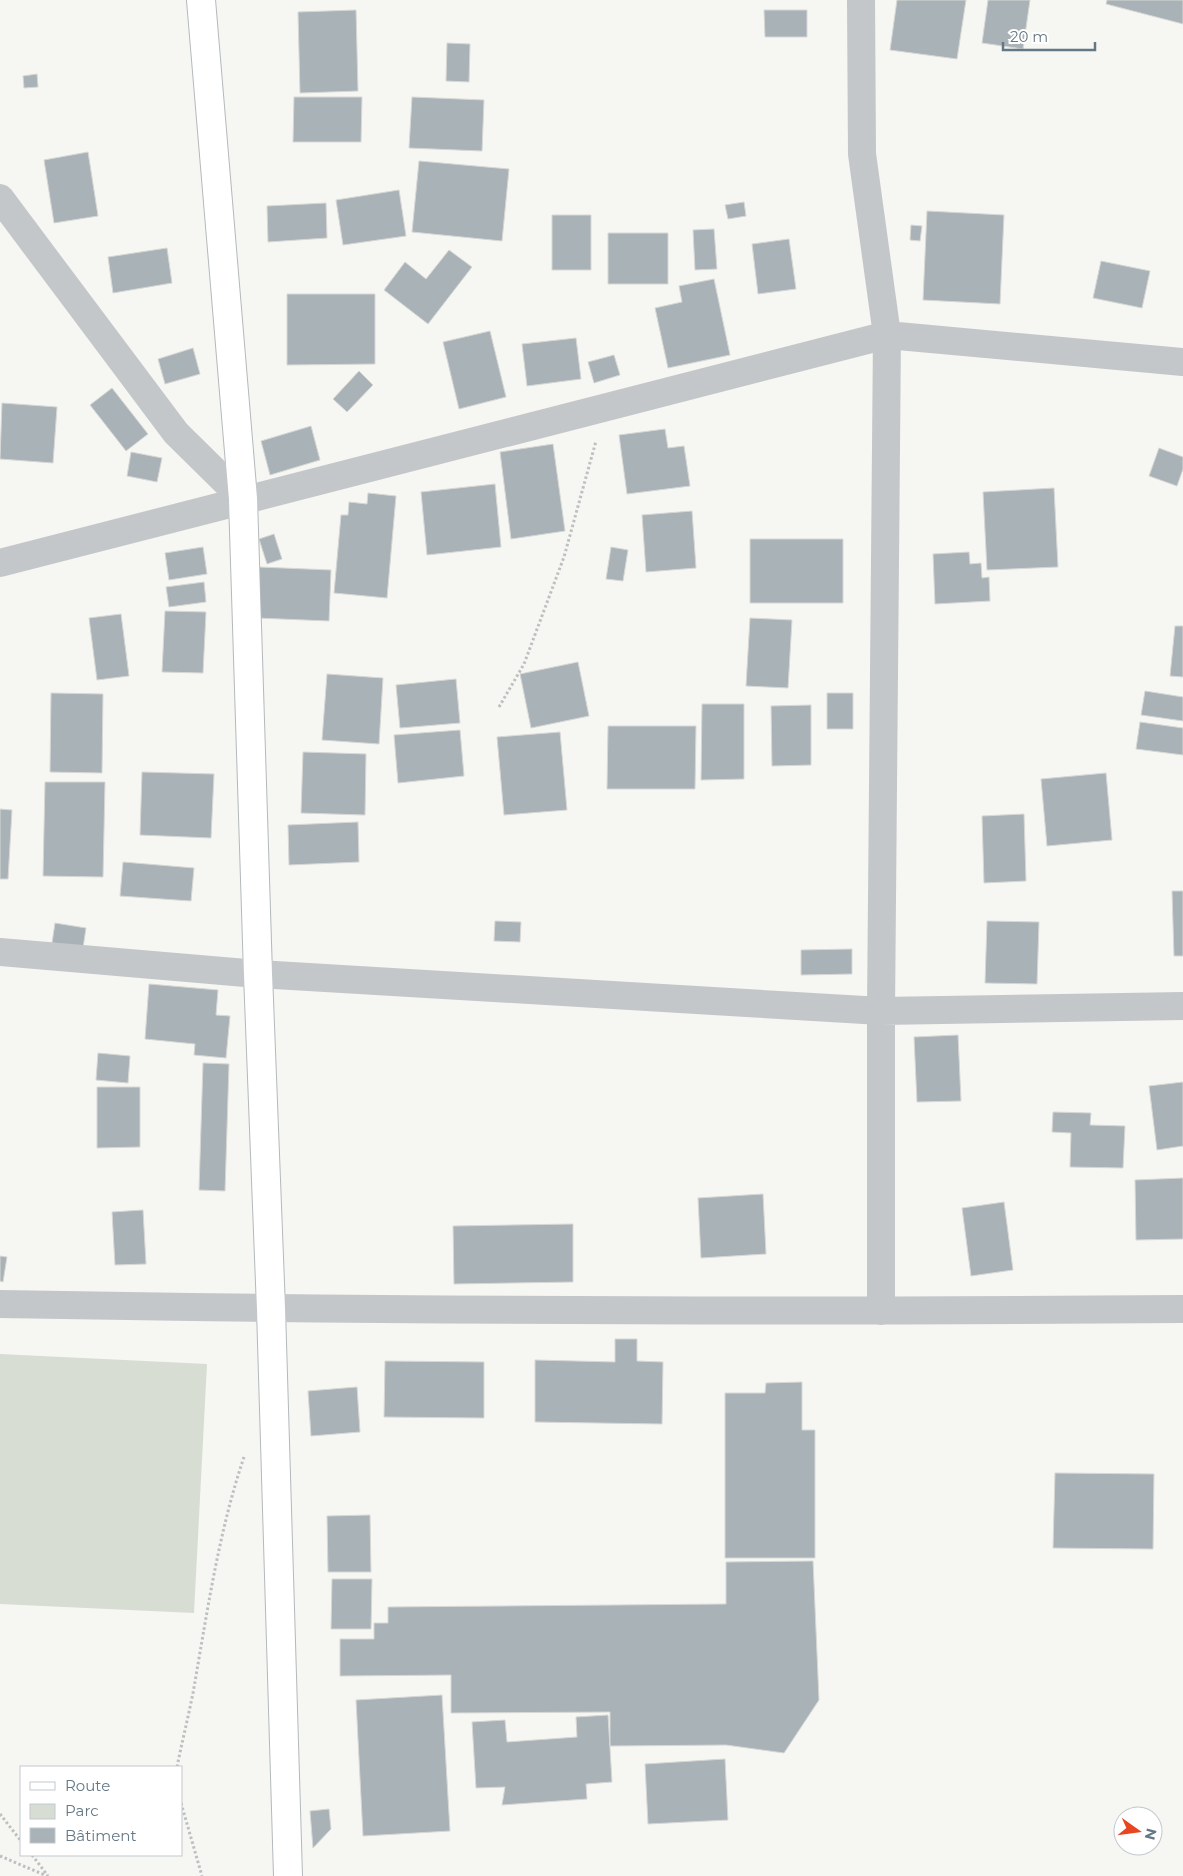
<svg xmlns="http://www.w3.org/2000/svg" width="1183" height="1876" font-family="Montserrat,sans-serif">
<rect width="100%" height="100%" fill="#f6f6f2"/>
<path fill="#d7ddd3" d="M0 1354 207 1364 194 1613 0 1604Z"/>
<path fill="#a9b2b7" stroke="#d7d7d5" d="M897 0H966L957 59 890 50Z
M988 0H1030L1023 49 982 43Z
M1107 0H1183V24L1106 4Z
M356 10 358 91 300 93 298 12Z
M764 10H807V37H765Z
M447 43 470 44 469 82 446 81Z
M37 74 38 87 24 88 23 76Z
M294 97H362L361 142H293Z
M412 97 484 100 482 151 409 148Z
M88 152 98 216 54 223 44 160Z
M419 161 509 169 502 241 412 232Z
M399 190 406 236 343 245 336 200Z
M744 202 746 216 728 219 725 205Z
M326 203 327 238 268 242 267 206Z
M927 211 1004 215 1000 304 923 300Z
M552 215H591V270H552Z
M911 225 922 226 920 241 910 240Z
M714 229 717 269 695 270 693 230Z
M608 233H668V284H608Z
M789 239 796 289 758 294 752 244Z
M167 248 172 283 113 293 108 257Z
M449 250 472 267 428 324 384 290 405 262 426 279Z
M1101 261 1150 271 1142 308 1093 298Z
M714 279 730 355 668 368 655 308 682 302 679 286Z
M287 294H375V364L287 365Z
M490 331 506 397 459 409 443 342Z
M576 338 581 379 527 386 522 344Z
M193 348 200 374 165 384 158 359Z
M614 355 620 375 594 383 588 362Z
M359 371 373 385 347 412 333 399Z
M112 388 148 434 126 451 90 405Z
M2 403 57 407 53 463 0 459Z
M311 426 320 460 270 475 261 441Z
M665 429 668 448 684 446 690 486 627 494 619 435Z
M553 444 565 531 511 539 500 452Z
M1159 448 1183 457V469L1177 486 1149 476Z
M131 452 162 458 157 482 127 476Z
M495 484 501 547 427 555 421 492Z
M1054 488 1058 567 987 570 983 492Z
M368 493 396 496 387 598 334 593 341 515H348L349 502 367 504Z
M692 511 696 568 646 572 642 515Z
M274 534 282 559 267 564 259 539Z
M750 539H843V603H750Z
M203 547 207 574 169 580 165 553Z
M611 547 628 550 623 581 606 579Z
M969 552 970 564 981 563 982 578 989 577 990 601 935 604 933 554Z
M259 567 331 570 329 621 257 618Z
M204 582 206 602 169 607 166 587Z
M165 611 206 612 203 673 162 672Z
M121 614 129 676 97 680 89 618Z
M750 618 792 620 788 688 746 686Z
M1175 626H1183V677L1170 676Z
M578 662 589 716 531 728 520 674Z
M327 674 383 678 379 744 322 740Z
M456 679 460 723 400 728 396 685Z
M1145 691 1183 697V721L1141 715Z
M51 693 103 694 102 773 50 772Z
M827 693H853V729H827Z
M702 704H744V779L701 780Z
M811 705V765L772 766 771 706Z
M1140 722 1183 728V755L1136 749Z
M608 726H696L695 789H607Z
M460 730 464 776 398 783 394 735Z
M560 732 567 810 504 815 497 737Z
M303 752 366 754 365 815 301 813Z
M142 772 214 774 211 838 140 835Z
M1106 773 1112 840 1047 846 1041 779Z
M45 782H105L103 877 43 876Z
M0 809 12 810 8 879H0Z
M1024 814 1026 881 984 883 982 816Z
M358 822 359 862 289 865 288 825Z
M123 862 194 868 191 901 120 896Z
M1172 891H1183V956H1174Z
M495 921 521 922 520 942 494 941Z
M987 921 1039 922 1037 984 985 983Z
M55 923 86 928 83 948 52 943Z
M852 949V974L801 975V950Z
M149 984 218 990 216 1015 230 1016 226 1058 194 1055 195 1044 145 1039Z
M958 1035 961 1101 917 1102 914 1037Z
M98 1053 130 1056 128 1083 96 1080Z
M203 1063 229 1064 225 1191 199 1190Z
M1183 1082V1146L1157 1150 1149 1086Z
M97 1087H140V1147L97 1148Z
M1053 1112 1091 1113 1090 1125 1125 1126 1123 1168 1070 1167 1071 1133 1052 1132Z
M1183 1178V1239L1136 1240 1135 1180Z
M763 1194 766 1254 701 1258 698 1198Z
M1004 1202 1013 1270 971 1276 962 1208Z
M143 1210 146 1264 115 1265 112 1212Z
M573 1224V1282L454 1284 453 1226Z
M0 1256 7 1257 3 1282 0 1281Z
M615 1339H637V1361L663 1362 662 1424 535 1422V1360L615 1362Z
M385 1361 484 1362V1418L384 1417Z
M802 1382V1430H815V1558H725V1393H765L766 1383Z
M357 1387 360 1432 311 1436 308 1391Z
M1055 1473 1154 1474 1153 1549 1053 1548Z
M370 1515 371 1572H328L327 1516Z
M813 1561 819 1700 784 1753 726 1745 610 1746V1712L451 1713V1675L340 1676V1639H374V1623H388V1607L726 1604V1562Z
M332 1579H372L371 1629H331Z
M442 1695 450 1831 363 1836 356 1700Z
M608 1715 612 1782 586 1784 587 1799 502 1805 505 1787 476 1788 472 1722 505 1720 507 1742 577 1737 576 1717Z
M725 1759 728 1820 648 1824 645 1764Z
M329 1809 331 1829 313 1848 310 1811Z"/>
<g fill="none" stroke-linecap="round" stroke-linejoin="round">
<g stroke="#b3b9bd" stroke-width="30">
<path id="secondary" d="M201 0 243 499 258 974 271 1309 288 1876"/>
</g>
<path stroke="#bdbfc1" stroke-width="3" stroke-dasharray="2.5 2.5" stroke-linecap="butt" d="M499 707 524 664 564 557 596 441
M177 1767C182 1742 188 1718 193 1693 207 1614 218 1534 244 1457
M181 1803 202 1876
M0 1814 21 1841
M32 1855 48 1876
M0 1856 47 1876"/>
<path stroke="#c3c7ca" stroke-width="28" d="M861 0 862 154 887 335 881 1011V1311
M0 198 176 433 243 499
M0 563 887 335 1183 362
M0 952 258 974 881 1011 1183 1006
M0 1304C394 1311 789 1312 1183 1309"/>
<use href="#secondary" stroke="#fff" stroke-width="28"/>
</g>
<rect x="20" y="1766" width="162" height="90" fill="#ffffff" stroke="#c1c9ce"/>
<rect x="30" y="1782" width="25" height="8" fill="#ffffff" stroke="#c1c9ce"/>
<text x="65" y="1791" font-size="15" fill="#647784">Route</text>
<rect x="30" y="1804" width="25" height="15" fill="#d7ddd3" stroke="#c1c9ce"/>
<text x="65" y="1816" font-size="15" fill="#647784">Parc</text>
<rect x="30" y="1828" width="25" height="15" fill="#a9b2b7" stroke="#c1c9ce"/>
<text x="65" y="1841" font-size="15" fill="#647784">Bâtiment</text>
<g transform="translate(1138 1831) rotate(104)"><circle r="24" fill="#ffffff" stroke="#c1c9ce"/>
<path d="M0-4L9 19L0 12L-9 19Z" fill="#e84621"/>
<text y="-8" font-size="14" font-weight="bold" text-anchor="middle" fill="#647784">N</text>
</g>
<path d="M1003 42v8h92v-8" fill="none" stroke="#647784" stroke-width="2.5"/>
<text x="1010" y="42" font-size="15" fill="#647784" stroke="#ffffff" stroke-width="4" paint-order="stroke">20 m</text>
</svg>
